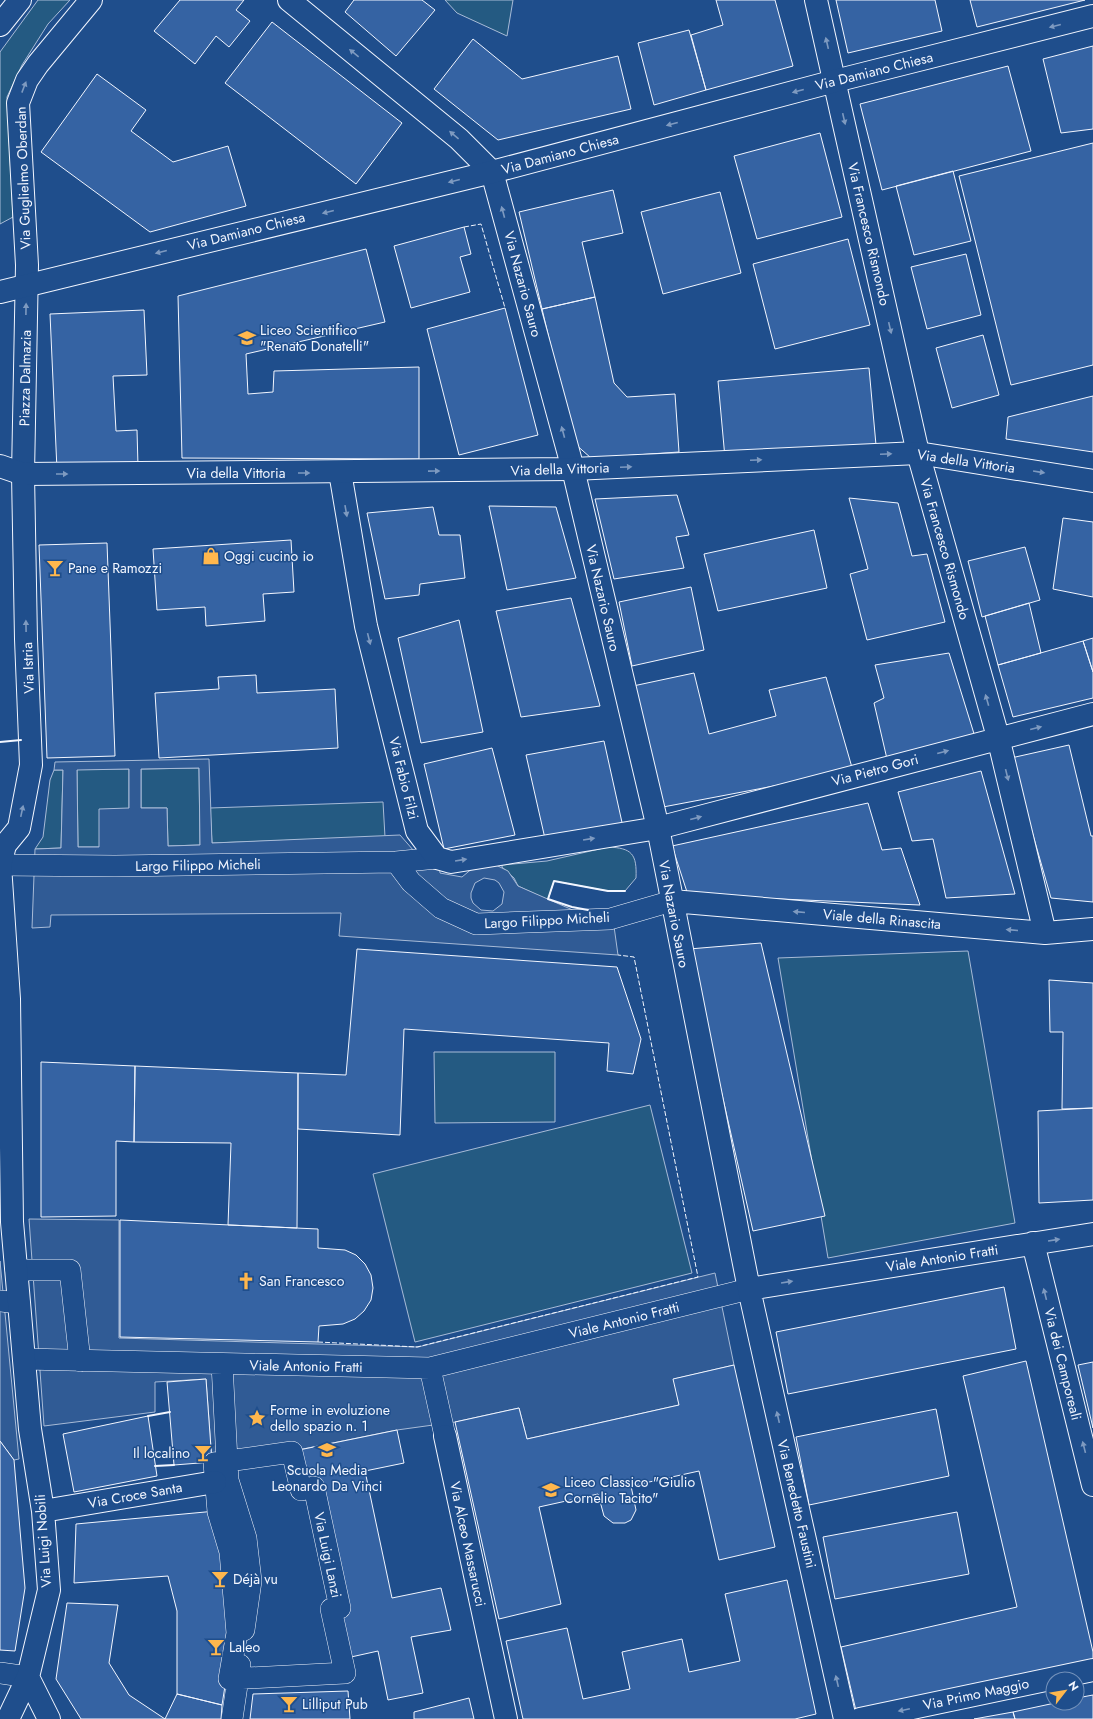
<svg xmlns="http://www.w3.org/2000/svg" width="1093" height="1719" font-family="Jost,sans-serif">
<rect width="100%" height="100%" fill="#1f4e8c"/>
<path fill="#245a82" stroke="#a8bbd7" d="M38 0H70L48 24 22 65 7 97 13 217 0 224V52Z
M445 0H513L507 36 457 13Z
M199 768 200 845 168 846 167 808H141V769Z
M77 769H129V808L99 847H78Z
M54 770H63L61 848 35 849 43 837 50 780Z
M383 802 385 837 212 843 210 808Z
M608 847C632 848 637 854 636 878L625 891H608L554 881 548 900 518 886 514 878 502 867V865L547 861Z
M968 951 1015 1223 828 1258 778 958Z
M434 1052H555V1122L435 1123Z
M650 1105 692 1273 415 1342 373 1174Z"/>
<path fill="#305b95" stroke="#a8bbd7" fill-rule="evenodd" d="M209 759 212 843 400 835 414 851 439 865 440 873 462 877 474 867 494 864 508 871 518 886 575 911 612 912 618 955 339 936 341 913 51 915 50 927 32 928 35 849 61 848 63 770H54L55 762ZM199 768 200 845 168 846 167 808H141V769ZM129 769V808L99 809V847H78L77 770ZM484 878 495 880 499 883 504 892 502 904 493 911 481 910 473 903 471 898V893L475 883Z
M29 1219 119 1220V1338L418 1347 715 1273 734 1365 674 1379 679 1405 527 1439 519 1408 455 1422 397 1430 293 1451 212 1462 206 1379 155 1382V1412L44 1426Z
M0 1261 19 1459 14 1460 0 1441Z"/>
<path fill="#3563a3" stroke="#f2f6ff" d="M180 0H244L236 10 250 21 229 47 216 36 195 64 154 31Z
M354 0H422L435 10 396 56 345 12Z
M716 0H775L793 66 706 90 691 35 723 25Z
M836 0H935L942 31 848 53Z
M970 0H1085L977 27Z
M272 22 402 123 356 184 225 83Z
M689 30 706 90 654 105 638 43Z
M473 39 522 79 618 56 631 109 498 140 434 89Z
M1093 46V129L1061 133 1043 59Z
M1008 66 1031 151 882 190 860 104Z
M97 74 146 110 131 131 173 162 228 146 246 206 150 232 41 152Z
M820 133 842 217 757 239 734 156Z
M1093 143V365L1011 385 959 176Z
M953 171 971 241 914 255 896 186Z
M613 190 623 233 582 242 595 297 542 309 519 212Z
M720 192 741 273 663 294 641 212Z
M464 227 471 254 460 257 470 292 411 308 394 246Z
M848 239 870 325 775 349 753 264Z
M366 249 385 322 246 354 248 394 273 392 274 371 419 367V459L182 458 178 296Z
M966 254 981 315 927 329 911 267Z
M595 297 614 383 627 397 675 394 679 452 591 458 574 443 542 309Z
M505 308 538 435 459 455 427 329Z
M144 310 147 375 113 376 116 431 137 430 138 466 57 470 50 314Z
M983 335 999 395 952 408 936 348Z
M869 368 876 445 725 458 718 381Z
M1093 396V452L1006 439 1008 417Z
M677 495 689 535 676 537 684 568 614 579 595 499Z
M849 498 898 503 912 556 927 554 945 622 867 640 850 574 868 569Z
M489 506 556 507 576 578 507 590Z
M433 507 439 535H460L465 578 420 584 419 595 385 599 367 513Z
M1063 518 1093 522V597L1053 589Z
M814 530 827 588 718 611 704 554Z
M291 540 294 592 263 594 265 621 206 626 205 607 157 610 153 549Z
M107 543 115 756 47 758 39 545Z
M1025 547 1040 600 982 617 968 561Z
M691 587 704 650 632 666 619 602Z
M571 598 600 706 521 717 496 611Z
M1029 603 1041 653 998 665 985 616Z
M459 620 483 732 421 743 398 638Z
M1093 638V672L1083 641Z
M1083 641 1093 672V698L1013 717 998 665Z
M949 653 975 737 887 759 874 703 884 698 875 665Z
M694 673 709 734 776 716 769 690 826 677 853 771 663 807 633 686Z
M256 675 257 693 335 689 338 748 159 758 155 693 219 689 218 677Z
M604 741 623 827 546 843 526 755Z
M1069 745 1091 836H1093V902L1051 898 1011 758Z
M492 748 515 835 444 849 424 764Z
M981 771 1015 894 946 898 933 839 912 841 898 792Z
M868 803 882 850 901 848 920 905 688 895 672 846Z
M761 943 825 1216 753 1231 689 949Z
M357 949 617 967 641 1039 633 1074 607 1071 609 1043 404 1029 400 1135 298 1129V1073L346 1075Z
M1049 980 1093 983V1108L1062 1109 1063 1032H1050Z
M41 1062 135 1066 134 1142 116 1141V1216L41 1217Z
M135 1066 298 1073 297 1228 228 1225 231 1143 134 1142Z
M1093 1108V1200L1039 1203 1038 1111Z
M120 1220 318 1229V1248L345 1250 356 1255 365 1264 371 1275 373 1288 371 1300 364 1311 355 1319 343 1324 319 1326 318 1342 120 1337Z
M1004 1287 1016 1349 788 1394 776 1332Z
M1026 1361 1093 1652V1661L857 1715 841 1647 1017 1607 963 1376Z
M1093 1362V1428L1078 1365Z
M734 1365 775 1547 719 1560 699 1471 631 1486 636 1510 631 1520 625 1523H613L604 1516 598 1494 539 1507 561 1604 499 1619 455 1422 519 1408 527 1439 679 1405 673 1379Z
M206 1379 212 1462 174 1465 167 1382Z
M936 1409 949 1476 809 1505 796 1437Z
M148 1416 157 1476 74 1492 63 1434Z
M397 1430 404 1463 365 1471 392 1598 441 1588 451 1630 411 1637 423 1693 388 1700 378 1651 342 1659 315 1486 301 1489 294 1451Z
M0 1441 14 1460 25 1588 15 1651 0 1650Z
M216 1511 233 1635 222 1705 177 1694V1611L168 1576 74 1583 76 1524Z
M957 1512 969 1574 835 1599 823 1537Z
M787 1580 816 1714 795 1719H523L506 1641 567 1628 583 1699 630 1689 622 1652 682 1639 689 1672 740 1661 725 1594Z
M67 1603 118 1605 109 1663 129 1695 165 1719H81L56 1679Z
M348 1691 350 1719H250L253 1694Z
M177 1694 222 1705 221 1719H165Z
M1093 1695V1719H1015L1013 1712 1055 1703H1077V1698Z
M469 1698 474 1719H414V1712Z
M1013 1712 1015 1719H974Z"/>
<g fill="none" stroke-linecap="round" stroke-linejoin="round">
<g stroke="#f2f6ff" stroke-width="22">
<path id="pedestrian" d="M396 862 437 858
M0 865 115 866 396 862 411 882 441 908 476 924 610 919 672 901
M16 1270H70L80 1361
M0 1301 19 1303
M24 1359 430 1368 749 1289
M222 1364 228 1480 246 1538 251 1581 244 1630
M430 1368 445 1436
M292 1452 301 1490 314 1487 340 1608 331 1609 345 1673 229 1679 237 1633 230 1552 218 1512 214 1463Z
M0 1673 28 1677
M232 1719 240 1665"/>
</g>
<g stroke="#f2f6ff" stroke-width="24">
<path id="minor" d="M289 0 459 139 492 172 573 469 658 828 749 1289 845 1719
M816 0 918 453 998 737 1045 933
M0 25 20 0
M340 472 366 626 417 831 437 858 451 862 658 828 1093 714
M672 901 1045 933 1093 929
M1033 1243 1093 1485
M749 1289 1093 1234
M445 1436 506 1719
M43 1511 215 1482
M28 1677 49 1719
M8 1719 28 1677 49 1590 43 1511 30 1429 12 1222 9 999 0 865 5 845 19 828 31 765 26 639 23 474 27 265 18 103 27 80 38 64 91 0
M860 1719 1093 1670"/>
</g>
<g stroke="#f2f6ff" stroke-width="24">
<path id="tertiary" d="M0 292 492 172 835 81 1093 16
M0 466 23 474 573 469 918 453 1093 481"/>
</g>
<use href="#pedestrian" stroke="#1f4e8c" stroke-width="21"/>
<use href="#minor" stroke="#1f4e8c" stroke-width="22"/>
<use href="#tertiary" stroke="#1f4e8c" stroke-width="22"/>
<path stroke="#f2f6ff" stroke-width="1" stroke-dasharray="5 2" stroke-linecap="butt" d="M464 227 481 224 505 308
M318 1342 417 1347 698 1277 634 957 618 955"/>
<path stroke="#f2f6ff" stroke-width="2" d="M0 742 21 740
M588 910 572 907 548 899 554 881 608 891H625
M148 1416 170 1412
M155 1466 174 1465"/>
</g>
<defs><path id="oneway-solid" d="M-6-.8H1V-3.2L6.5 0L1 3.2V.8H-6Z"/></defs>
<g fill="#7e9ac0">
<use href="#oneway-solid" transform="translate(1055 26) rotate(166)"/>
<use href="#oneway-solid" transform="translate(827 43) rotate(-103)"/>
<use href="#oneway-solid" transform="translate(354 53) rotate(-141)"/>
<use href="#oneway-solid" transform="translate(24 87) rotate(-69)"/>
<use href="#oneway-solid" transform="translate(798 91) rotate(165)"/>
<use href="#oneway-solid" transform="translate(844 119) rotate(77)"/>
<use href="#oneway-solid" transform="translate(672 124) rotate(165)"/>
<use href="#oneway-solid" transform="translate(454 135) rotate(-140)"/>
<use href="#oneway-solid" transform="translate(454 181) rotate(166)"/>
<use href="#oneway-solid" transform="translate(328 212) rotate(166)"/>
<use href="#oneway-solid" transform="translate(503 212) rotate(-105)"/>
<use href="#oneway-solid" transform="translate(161 252) rotate(166)"/>
<use href="#oneway-solid" transform="translate(26 309) rotate(-89)"/>
<use href="#oneway-solid" transform="translate(890 328) rotate(77)"/>
<use href="#oneway-solid" transform="translate(563 432) rotate(-105)"/>
<use href="#oneway-solid" transform="translate(886 454) rotate(-3)"/>
<use href="#oneway-solid" transform="translate(756 460) rotate(-3)"/>
<use href="#oneway-solid" transform="translate(626 467) rotate(-3)"/>
<use href="#oneway-solid" transform="translate(434 471) rotate(-1)"/>
<use href="#oneway-solid" transform="translate(1039 472) rotate(9)"/>
<use href="#oneway-solid" transform="translate(304 473)"/>
<use href="#oneway-solid" transform="translate(62 474)"/>
<use href="#oneway-solid" transform="translate(346 511) rotate(80)"/>
<use href="#oneway-solid" transform="translate(26 626) rotate(-91)"/>
<use href="#oneway-solid" transform="translate(369 639) rotate(76)"/>
<use href="#oneway-solid" transform="translate(987 700) rotate(-106)"/>
<use href="#oneway-solid" transform="translate(1036 728) rotate(-14)"/>
<use href="#oneway-solid" transform="translate(943 752) rotate(-15)"/>
<use href="#oneway-solid" transform="translate(1007 775) rotate(76)"/>
<use href="#oneway-solid" transform="translate(22 811) rotate(-78)"/>
<use href="#oneway-solid" transform="translate(696 818) rotate(-15)"/>
<use href="#oneway-solid" transform="translate(589 839) rotate(-9)"/>
<use href="#oneway-solid" transform="translate(461 860) rotate(-9)"/>
<use href="#oneway-solid" transform="translate(799 912) rotate(-175)"/>
<use href="#oneway-solid" transform="translate(1012 930) rotate(-175)"/>
<use href="#oneway-solid" transform="translate(1054 1240) rotate(-9)"/>
<use href="#oneway-solid" transform="translate(787 1282) rotate(-9)"/>
<use href="#oneway-solid" transform="translate(1045 1294) rotate(-104)"/>
<use href="#oneway-solid" transform="translate(778 1417) rotate(-103)"/>
<use href="#oneway-solid" transform="translate(1084 1447) rotate(-104)"/>
<use href="#oneway-solid" transform="translate(837 1681) rotate(-103)"/>
<use href="#oneway-solid" transform="translate(904 1710) rotate(168)"/>
</g>
<defs>
<g id="school-bare" transform="scale(1.38)"><path d="M0-5L7-2L0 1L-7-2ZM-4 1L0 2.5L4 1V4Q0 6-4 4Z" fill="#ffb74d" stroke="#1f4e8c" stroke-width="2.5" paint-order="stroke"/></g>
<g id="shop-bare" transform="scale(1.38)"><path d="M-5-2.5h2.3a2.7 3.5 0 0 1 5.4 0H5L5.5 6h-11ZM-1.5-2.5h3a1.5 2.3 0 0 0-3 0Z" fill="#ffb74d" stroke="#1f4e8c" stroke-width="2.5" paint-order="stroke"/></g>
<g id="bar-bare" transform="scale(1.38)"><path d="M-6-5H6L.8 .8V4.5H3.5V6h-7V4.5H-.8V.8Z" fill="#ffb74d" stroke="#1f4e8c" stroke-width="2.5" paint-order="stroke"/></g>
<g id="church-bare" transform="scale(1.38)"><path d="M-1.2-6h2.4v3.5h3.3v2.4h-3.3V6h-2.4V-.1h-3.3v-2.4h3.3Z" fill="#ffb74d" stroke="#1f4e8c" stroke-width="2.5" paint-order="stroke"/></g>
<g id="sight-bare" transform="scale(1.38)"><path d="M0-6L1.8-2.2L6-1.7L2.9 1.2L3.7 5.4L0 3.3L-3.7 5.4L-2.9 1.2L-6-1.7L-1.8-2.2Z" fill="#ffb74d" stroke="#1f4e8c" stroke-width="2.5" paint-order="stroke"/></g>
</defs>
<g fill-rule="evenodd">
<use href="#school-bare" x="247" y="338"/>
<use href="#shop-bare" x="211" y="556"/>
<use href="#bar-bare" x="55" y="568"/>
<use href="#church-bare" x="246" y="1281"/>
<use href="#sight-bare" x="257" y="1418"/>
<use href="#school-bare" x="327" y="1450"/>
<use href="#bar-bare" x="203" y="1453"/>
<use href="#school-bare" x="551" y="1490"/>
<use href="#bar-bare" x="220" y="1579"/>
<use href="#bar-bare" x="216" y="1647"/>
<use href="#bar-bare" x="289" y="1704"/>
</g>
<g text-anchor="middle" dominant-baseline="central" stroke-width="3" stroke-linejoin="round" paint-order="stroke">
<g font-size="14" fill="#f2f6ff" stroke="#1f4e8c">
<text transform="translate(874 71) rotate(-14)">Via Damiano Chiesa</text>
<text transform="translate(560 154) rotate(-15)">Via Damiano Chiesa</text>
<text transform="translate(23 178) rotate(-92)">Via Guglielmo Oberdan</text>
<text transform="translate(246 231) rotate(-14)">Via Damiano Chiesa</text>
<text transform="translate(869 234) rotate(77)">Via Francesco Rismondo</text>
<text transform="translate(523 284) rotate(75)">Via Nazario Sauro</text>
<text transform="translate(25 378) rotate(-89)">Piazza Dalmazia</text>
<text transform="translate(966 461) rotate(8)">Via della Vittoria</text>
<text transform="translate(560 469) rotate(-2)">Via della Vittoria</text>
<text x="236" y="473">Via della Vittoria</text>
<text transform="translate(945 549) rotate(74)">Via Francesco Rismondo</text>
<text transform="translate(603 598) rotate(77)">Via Nazario Sauro</text>
<text transform="translate(28 668) rotate(-92)">Via Istria</text>
<text transform="translate(875 770) rotate(-15)">Via Pietro Gori</text>
<text transform="translate(404 778) rotate(76)">Via Fabio Filzi</text>
<text transform="translate(198 865) rotate(-1)">Largo Filippo Micheli</text>
<text transform="translate(674 914) rotate(79)">Via Nazario Sauro</text>
<text transform="translate(882 919) rotate(5)">Viale della Rinascita</text>
<text transform="translate(547 920) rotate(-3)">Largo Filippo Micheli</text>
<text transform="translate(942 1258) rotate(-9)">Viale Antonio Fratti</text>
<text transform="translate(624 1320) rotate(-14)">Viale Antonio Fratti</text>
<text transform="translate(1063 1364) rotate(76)">Via dei Camporeali</text>
<text transform="translate(306 1366) rotate(1)">Viale Antonio Fratti</text>
<text transform="translate(135 1495) rotate(-10)">Via Croce Santa</text>
<text transform="translate(797 1504) rotate(77)">Via Benedetto Faustini</text>
<text transform="translate(43 1541) rotate(-94)">Via Luigi Nobili</text>
<text transform="translate(468 1544) rotate(78)">Via Alceo Massarucci</text>
<text transform="translate(328 1555) rotate(78)">Via Luigi Lanzi</text>
<text transform="translate(976 1694) rotate(-12)">Via Primo Maggio</text>
</g>
<g font-size="14" fill="#f2f6ff" stroke="#1f4e8c" text-anchor="start">
<text x="260" y="330">Liceo Scientifico<tspan x="260" dy="16">"Renato Donatelli"</tspan></text>
<text x="224" y="556">Oggi cucino io</text>
<text x="68" y="568">Pane e Ramozzi</text>
<text x="259" y="1281">San Francesco</text>
<text x="270" y="1410">Forme in evoluzione<tspan x="270" dy="16">dello spazio n. 1</tspan></text>
<text x="190" y="1453" text-anchor="end">Il localino</text>
<text x="327" y="1470" text-anchor="middle">Scuola Media<tspan x="327" dy="16">Leonardo Da Vinci</tspan></text>
<text x="564" y="1482">Liceo Classico "Giulio<tspan x="564" dy="16">Cornelio Tacito"</tspan></text>
<text x="233" y="1579">Déjà vu</text>
<text x="229" y="1647">Laleo</text>
<text x="302" y="1704">Lilliput Pub</text>
</g>
</g>
<g transform="translate(1065 1691) rotate(59)"><circle r="19" fill="#1f4e8c" stroke="#7391ba"/>
<path d="M0-3L7 15L0 10L-7 15Z" fill="#ffb74d"/>
<text y="-6" font-size="11" font-weight="bold" text-anchor="middle" fill="#f2f6ff">N</text>
</g>
</svg>
